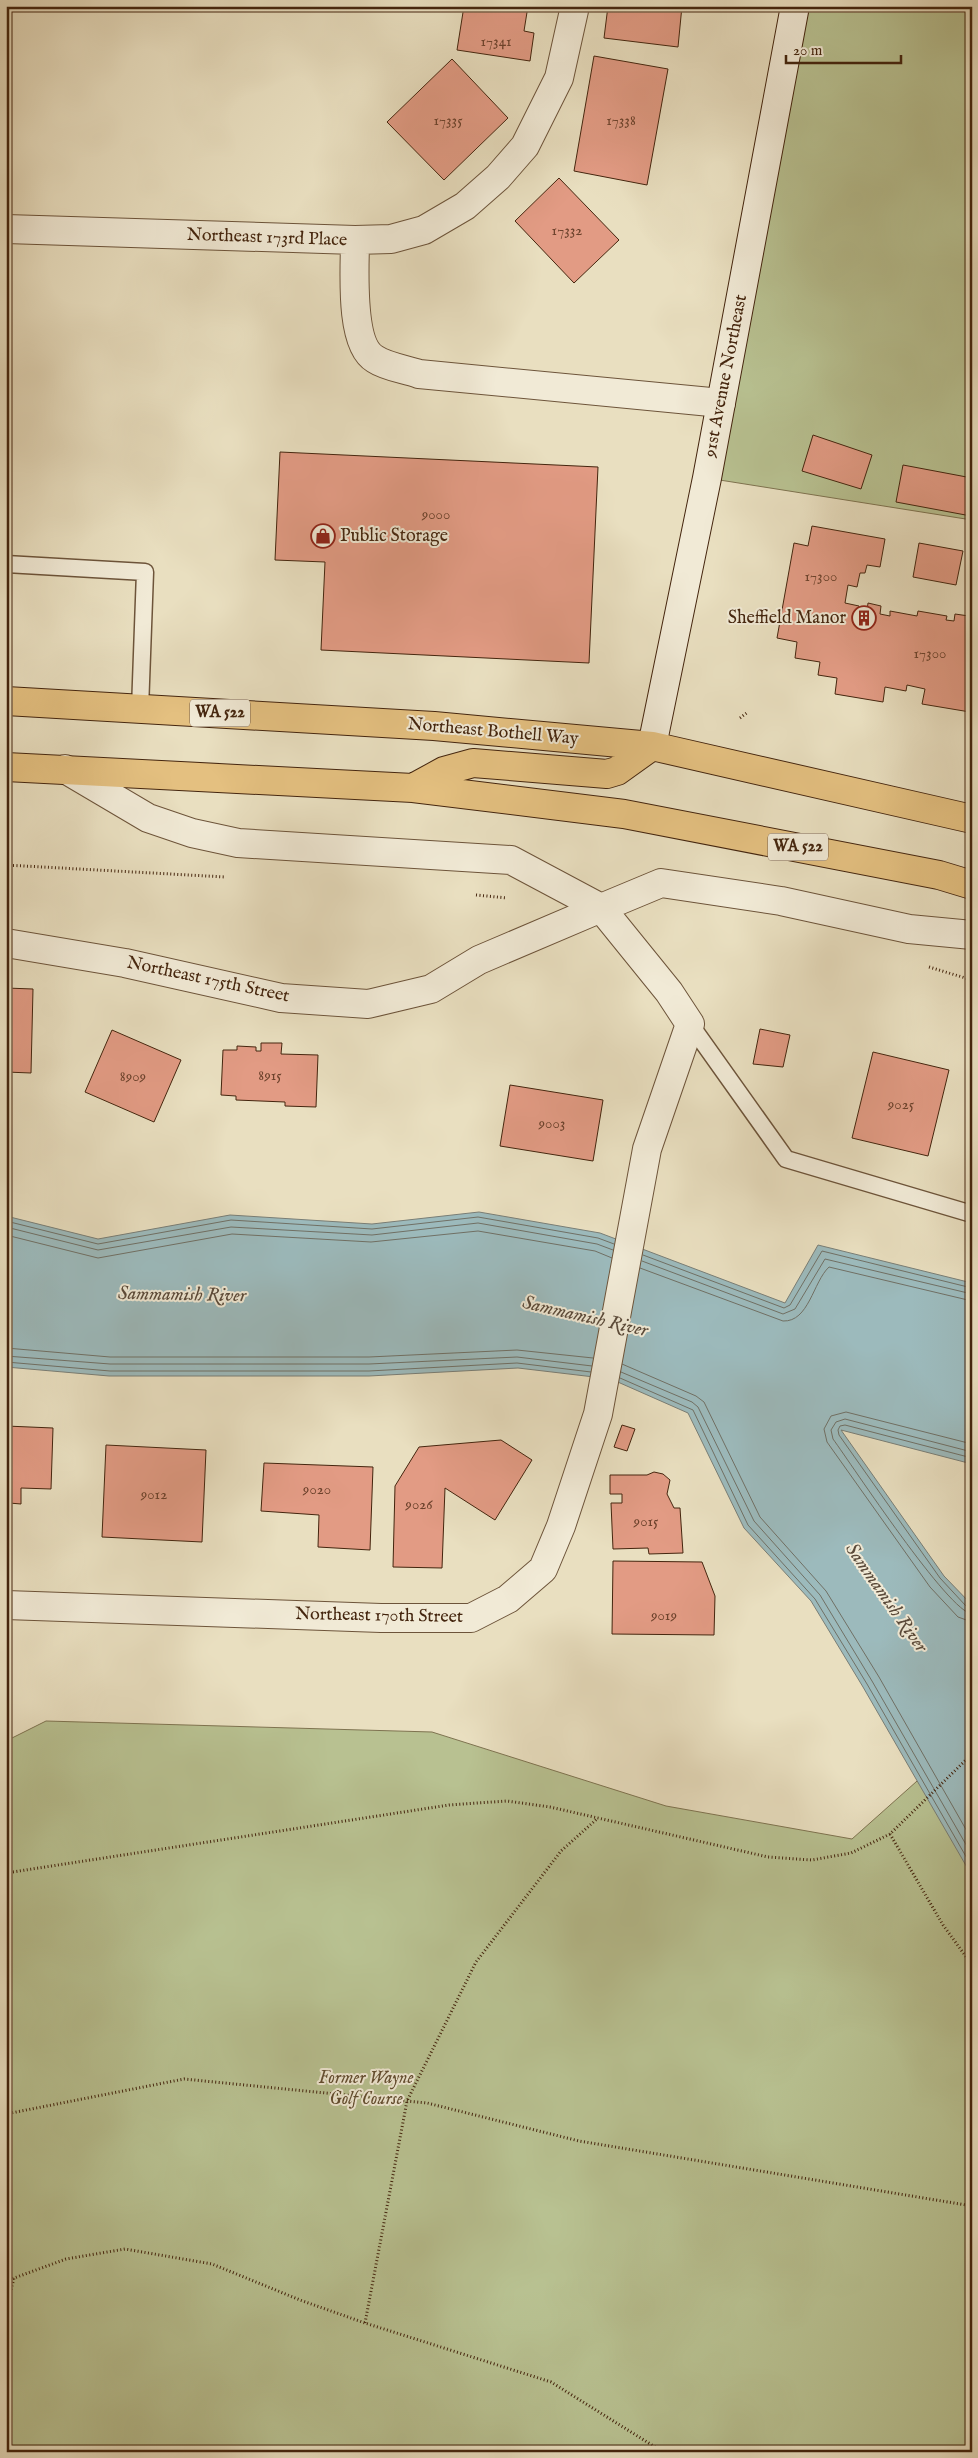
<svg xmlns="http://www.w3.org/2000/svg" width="978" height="2458" font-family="'IM FELL English',serif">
<rect width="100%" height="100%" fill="#e9dfc0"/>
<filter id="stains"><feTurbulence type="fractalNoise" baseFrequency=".004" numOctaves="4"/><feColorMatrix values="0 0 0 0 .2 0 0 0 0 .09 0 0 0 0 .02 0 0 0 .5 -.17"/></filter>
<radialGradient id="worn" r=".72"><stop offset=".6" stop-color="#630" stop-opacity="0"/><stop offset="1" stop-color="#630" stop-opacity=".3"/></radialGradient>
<path fill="#b8c191" stroke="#7e7350" d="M795 6H972V520L707 478Z
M46 1721 432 1732 666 1806 852 1839 972 1732V2452H6V1741Z"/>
<path fill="#9cbabc" stroke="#797e76" d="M479 1212 600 1233 785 1303 818 1245 972 1283V1464L841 1430 944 1576 972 1605V1876L863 1687 811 1601 744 1528 688 1413 611 1379 518 1368 369 1376H109L6 1367V1216L98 1239 230 1215 372 1224Z"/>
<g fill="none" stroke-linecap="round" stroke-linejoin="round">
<path stroke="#707065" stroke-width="1" d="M6 1221 98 1244 231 1220 372 1229 478 1217 598 1238 614 1244
M6 1227 98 1250 231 1227 372 1235 478 1223 597 1244 613 1250
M6 1235 98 1258 232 1234 371 1242 478 1231 595 1251 612 1258
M643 1255 784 1308 790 1305 822 1251 972 1288
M642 1261 783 1314 795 1309 825 1259 972 1294
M640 1268 783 1321C809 1322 813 1282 829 1267L972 1301
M6 1348 110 1357H369L517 1350 593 1358
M6 1356 110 1364H369L517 1357 592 1366
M6 1362 110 1371H369L517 1363 591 1372
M622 1364 696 1396 704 1402 760 1517 826 1591 879 1677 972 1840
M621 1372 692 1402 698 1407 754 1521 820 1595 872 1681 972 1855
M620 1378 693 1410 748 1525 815 1599 867 1684 972 1867
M972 1444 846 1412 831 1416 824 1429 827 1442 930 1587 958 1617 972 1622
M972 1452 845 1419 836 1422 831 1430 833 1439C852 1465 949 1613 972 1614
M972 1458 845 1425 840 1426 838 1430 839 1435 940 1578 966 1606 972 1608"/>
</g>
<path fill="#e29b84" stroke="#44250e" d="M464 6H528L524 31 534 33 530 61 457 50Z
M608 6H682L678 47 604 38Z
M594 56 668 69 647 185 574 171Z
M452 59 508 118 444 180 387 122Z
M559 178 619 240 574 283 515 221Z
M813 435 872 455 861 489 802 471Z
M280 452 598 467 589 663 321 650 325 562 275 560Z
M903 465 972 478 971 516 896 502Z
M812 526 885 539 880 567 867 565 865 573H860L857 587 848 585 845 603 859 606V610L867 611 868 603 881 606 880 614 890 616V611L917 616 918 611 947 616 946 620 954 621 955 614 969 616 968 625H972L970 712 922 704 925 689 907 685 906 691 885 687 883 702 835 694 837 678 818 675 820 662 795 658 797 642 777 638 794 543 808 546Z
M919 543 963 551 956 585 913 577Z
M6 988 33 989 31 1073 6 1072Z
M760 1029 790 1035 783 1067 753 1064Z
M112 1030 181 1060 154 1122 85 1092Z
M261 1043H282L281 1054 318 1055 316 1107 285 1106V1102L236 1100V1096L221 1095 223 1050H237V1046L256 1047V1051H261Z
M873 1052 949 1070 928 1156 852 1138Z
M510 1085 603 1100 593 1161 500 1146Z
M622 1425 635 1429 627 1451 614 1447Z
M6 1426 53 1428 51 1489 21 1488V1504L9 1503 8 1553Z
M501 1440 532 1460 495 1520 445 1488 442 1568 393 1567 395 1486 419 1447Z
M106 1445 206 1450 202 1542 102 1537Z
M264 1463 373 1467 370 1550 318 1547 319 1515 261 1511Z
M654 1472 663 1474 670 1480 667 1494 674 1508H680L683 1553 649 1554 648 1548 613 1549 611 1503H622V1494H610V1475H647Z
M613 1561 702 1562 715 1596 714 1635 612 1634Z"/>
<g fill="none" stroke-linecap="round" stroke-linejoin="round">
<g stroke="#6d543a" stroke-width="19">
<path id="lane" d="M6 564 145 572 140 709
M690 1024 786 1159 972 1214"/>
</g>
<g stroke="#6d543a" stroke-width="30">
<path id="street" d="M6 229 355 240 391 239 424 230 465 206 498 177 525 146 559 78 575 6
M355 240C355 267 349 344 375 359 387 367 405 369 419 374L721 403
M65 769 148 818 192 833 238 843 511 860 601 908 661 883 781 901 909 929 972 935
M6 943 125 963 281 998 368 1004 431 989 479 960 601 908 669 992 690 1024 647 1149 598 1414 561 1526 543 1569 508 1599 471 1618H381L6 1605"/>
</g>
<g stroke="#44250e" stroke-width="30">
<path id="secondary" d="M652 746 707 478 795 6"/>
</g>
<g stroke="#44250e" stroke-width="30">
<path id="primary" d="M6 701 434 726 652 746 972 819
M6 767 413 788 624 814 939 875 972 885
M413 788 444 771 473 763 607 774 617 771 652 746"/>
</g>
<path stroke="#44250e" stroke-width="3" stroke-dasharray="1 2.5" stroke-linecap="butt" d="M740 718 748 712
M6 865 225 877
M476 895 507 898
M929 967 972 980
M890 1834 943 1925 972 1965
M6 1873 449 1805 507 1801 550 1807 768 1857 812 1860 851 1853 890 1834 972 1754
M6 2116 11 2113 184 2079 427 2103 579 2141 972 2206
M6 2281 66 2259 125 2249 212 2264 300 2300 365 2323 551 2382 663 2452
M6 2310 14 2278
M365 2323 407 2101 476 1962 561 1851 598 1818"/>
<use href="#lane" stroke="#f1ead6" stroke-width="16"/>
<use href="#street" stroke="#f1ead6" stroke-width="28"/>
<use href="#secondary" stroke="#f1ead6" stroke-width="28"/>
<use href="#primary" stroke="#e4c080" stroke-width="28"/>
</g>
<defs>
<g id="shop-ring" transform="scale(1.25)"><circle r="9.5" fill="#f1ead6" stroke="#8f2418" stroke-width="1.5"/><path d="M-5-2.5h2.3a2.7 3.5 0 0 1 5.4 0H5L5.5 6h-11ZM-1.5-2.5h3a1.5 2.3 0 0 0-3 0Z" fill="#8f2418"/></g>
<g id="building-ring" transform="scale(1.25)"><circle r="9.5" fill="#f1ead6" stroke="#8f2418" stroke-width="1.5"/><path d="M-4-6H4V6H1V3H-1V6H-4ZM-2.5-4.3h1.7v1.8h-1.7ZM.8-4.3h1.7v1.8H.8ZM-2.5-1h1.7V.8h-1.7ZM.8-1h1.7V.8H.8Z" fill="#8f2418"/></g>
</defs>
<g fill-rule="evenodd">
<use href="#shop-ring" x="323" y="536"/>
<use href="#building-ring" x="864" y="618"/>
</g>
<g text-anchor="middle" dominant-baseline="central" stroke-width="4" stroke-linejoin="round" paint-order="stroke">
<g font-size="15" fill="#6c422c">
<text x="496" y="41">17341</text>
<text x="448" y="120">17335</text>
<text x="621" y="120">17338</text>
<text x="567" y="230">17332</text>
<text x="436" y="514">9000</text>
<text x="821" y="576">17300</text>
<text x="930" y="653">17300</text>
<text x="270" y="1075">8915</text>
<text x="133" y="1076">8909</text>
<text x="901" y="1104">9025</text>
<text x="552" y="1123">9003</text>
<text x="317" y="1489">9020</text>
<text x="154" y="1494">9012</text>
<text x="419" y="1504">9026</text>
<text x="646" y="1521">9015</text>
<text x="664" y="1615">9019</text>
</g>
<g fill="#f1ead6" stroke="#78604a" stroke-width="1">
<rect x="190" y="699.5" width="60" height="27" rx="4"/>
<rect x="768" y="833.5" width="60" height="27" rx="4"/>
</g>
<g font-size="16" font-weight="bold" fill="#44250e">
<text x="220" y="713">WA 522</text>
<text x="798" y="847">WA 522</text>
</g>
<g font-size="18" fill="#44250e" stroke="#f1ead6">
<text transform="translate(267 238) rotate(2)">Northeast 173rd Place</text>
<text transform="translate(726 376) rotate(-79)">91st Avenue Northeast</text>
<text transform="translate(493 732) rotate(5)">Northeast Bothell Way</text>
<text transform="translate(208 980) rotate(12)">Northeast 175th Street</text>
<text transform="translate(379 1616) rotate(1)">Northeast 170th Street</text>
</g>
<g font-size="18" fill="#44250e" stroke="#f1ead6" text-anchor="start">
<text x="340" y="536">Public Storage</text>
<text x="846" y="618" text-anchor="end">Sheffield Manor</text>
</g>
<g font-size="18" font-style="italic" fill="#614c2f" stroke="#f1ead6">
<text x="366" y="2078">Former Wayne<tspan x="366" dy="21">Golf Course</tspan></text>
</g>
<g font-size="19" font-style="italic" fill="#5a4a3a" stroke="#f1ead6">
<text transform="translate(182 1295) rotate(1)">Sammamish River</text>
<text transform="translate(585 1317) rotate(13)">Sammamish River</text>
<text transform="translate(886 1598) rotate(55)">Sammamish River</text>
</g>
</g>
<rect width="978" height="2458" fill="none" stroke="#e9dfc0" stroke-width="25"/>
<rect x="8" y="8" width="963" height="2443" fill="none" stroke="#44250e" stroke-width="2.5"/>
<rect x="12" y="12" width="953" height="2433" fill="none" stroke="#44250e"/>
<path d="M786 55v8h115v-8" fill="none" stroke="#44250e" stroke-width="2.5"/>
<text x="793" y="55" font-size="15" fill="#44250e" stroke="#f1ead6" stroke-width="4" paint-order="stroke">20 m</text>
<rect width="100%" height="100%" filter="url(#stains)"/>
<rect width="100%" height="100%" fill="url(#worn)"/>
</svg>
